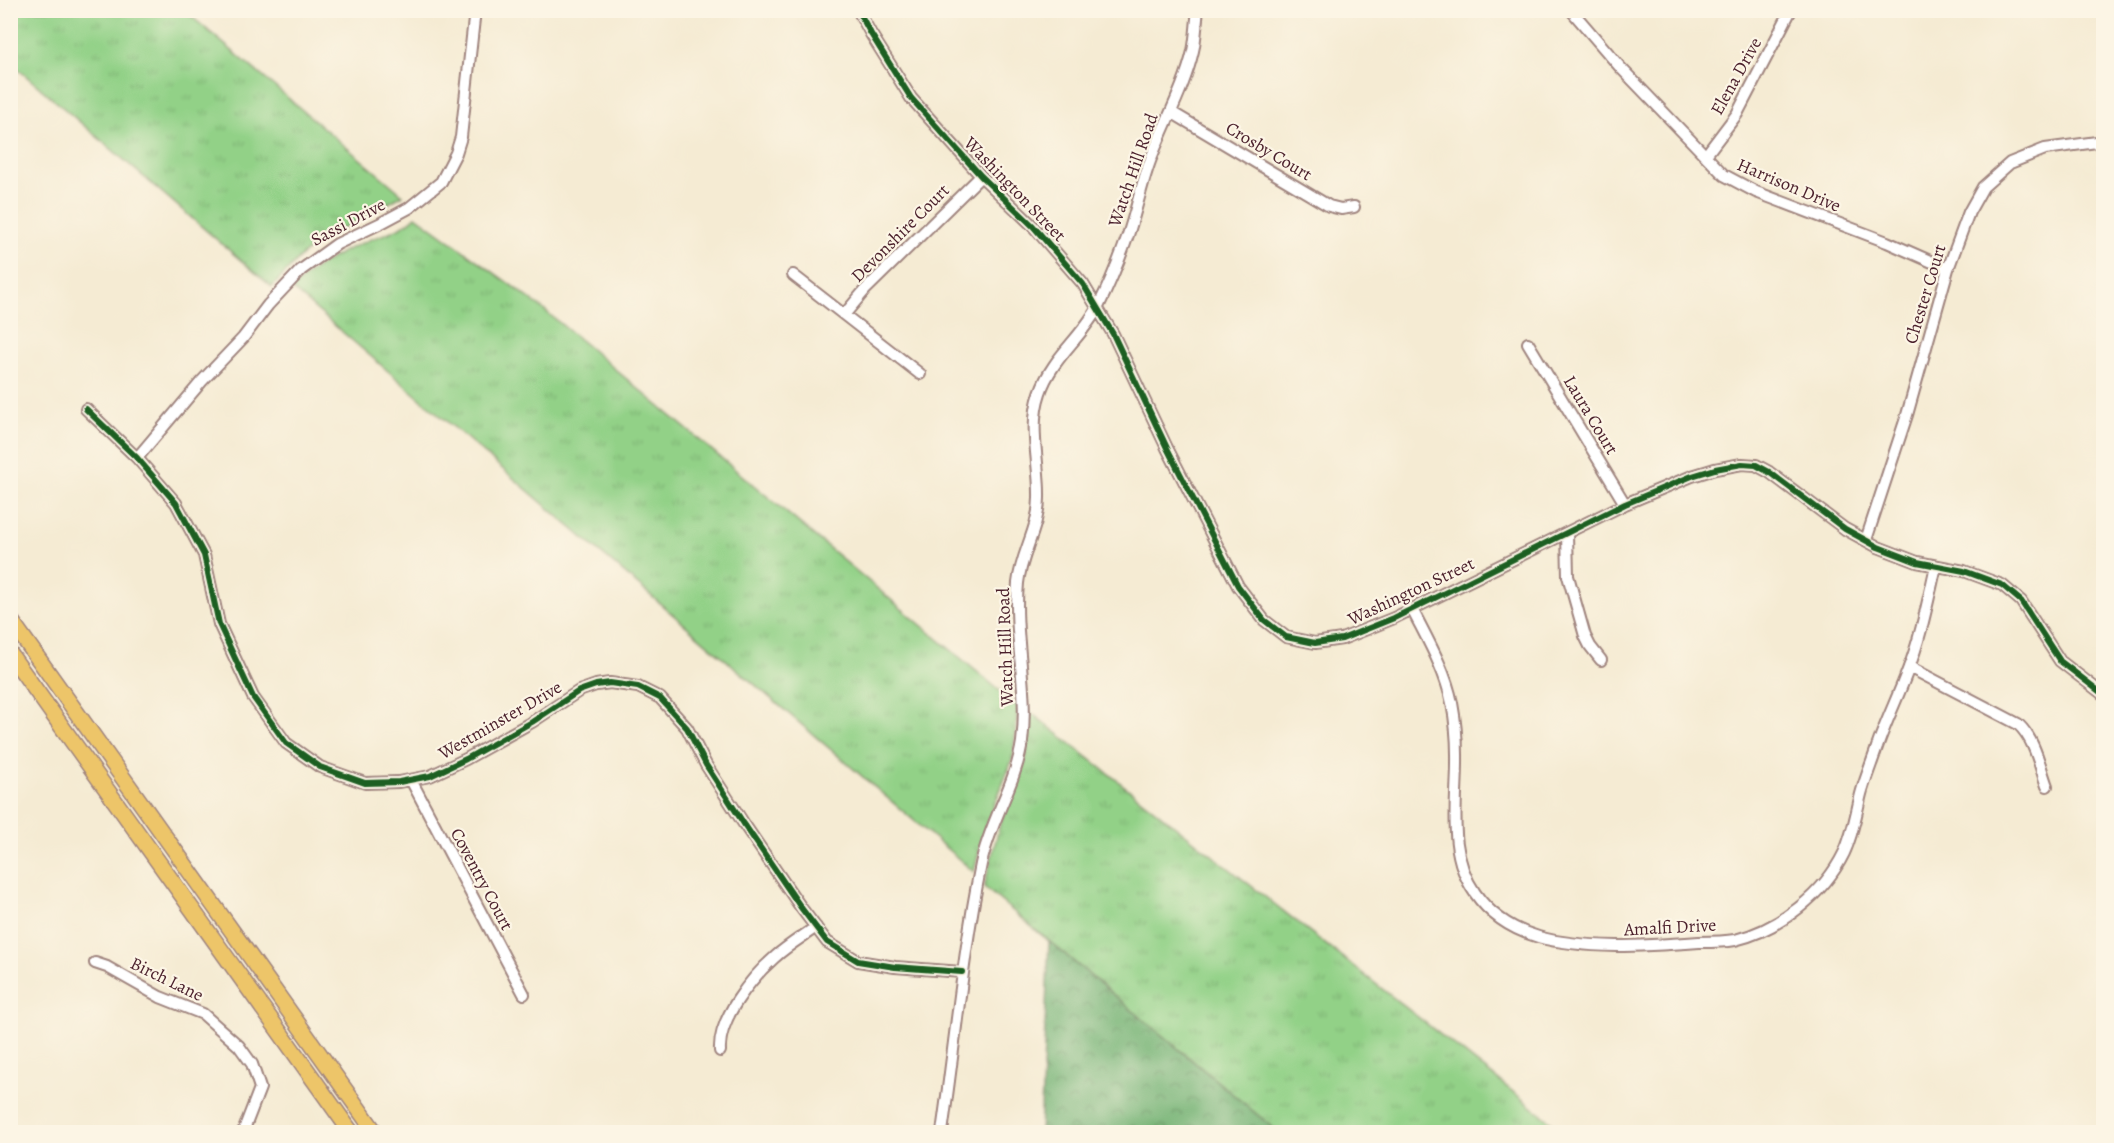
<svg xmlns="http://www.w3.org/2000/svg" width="2114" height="1143" font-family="Alegreya,serif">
<defs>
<pattern id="grass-tufts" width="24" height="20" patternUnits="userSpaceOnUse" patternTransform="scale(1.5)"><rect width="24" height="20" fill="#92d187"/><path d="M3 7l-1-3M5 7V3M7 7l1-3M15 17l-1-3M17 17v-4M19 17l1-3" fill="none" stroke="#7fb375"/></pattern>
<pattern id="forest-crowns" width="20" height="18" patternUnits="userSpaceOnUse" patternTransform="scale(1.5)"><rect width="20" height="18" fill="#75b374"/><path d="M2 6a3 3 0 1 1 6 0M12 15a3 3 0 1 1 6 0" fill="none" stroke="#62915f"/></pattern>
</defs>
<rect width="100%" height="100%" fill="#fcf5e5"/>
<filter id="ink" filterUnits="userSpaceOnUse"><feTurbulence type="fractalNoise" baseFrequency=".0167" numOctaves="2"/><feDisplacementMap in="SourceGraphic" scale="12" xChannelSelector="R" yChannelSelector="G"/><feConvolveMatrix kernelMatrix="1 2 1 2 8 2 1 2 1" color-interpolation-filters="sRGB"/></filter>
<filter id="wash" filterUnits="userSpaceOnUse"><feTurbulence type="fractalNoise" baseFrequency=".008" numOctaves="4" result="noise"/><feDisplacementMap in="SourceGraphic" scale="24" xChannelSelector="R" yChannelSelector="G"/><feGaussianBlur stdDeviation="1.35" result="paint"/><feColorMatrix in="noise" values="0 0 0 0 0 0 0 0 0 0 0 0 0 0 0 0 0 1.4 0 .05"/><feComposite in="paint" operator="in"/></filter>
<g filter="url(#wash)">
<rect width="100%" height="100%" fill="#f5ebd3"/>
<path fill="url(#grass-tufts)" stroke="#6e7859" stroke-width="1.5" d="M11 10 185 11 403 195 324 239 302 255 272 287 11 63Z
M416 216 537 304 1018 706 1013 758 984 831 974 872 292 289C309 270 338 253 362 243 380 235 402 230 416 216Z
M1029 711 1564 1132H1278L984 887 1000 824 1024 768 1027 751Z"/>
<path fill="url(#forest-crowns)" stroke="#606950" stroke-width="1.5" d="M1049 941 1278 1132H1040Z"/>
</g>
<g filter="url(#ink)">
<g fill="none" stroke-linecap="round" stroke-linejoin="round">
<g stroke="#a0857f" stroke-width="14">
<path id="minor" d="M858 10 871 34 911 98 981 176 1033 226 1083 284 1113 334 1167 448 1238 586 1264 620 1286 637 1315 643 1342 639 1394 618 1625 504 1692 476 1715 469 1742 464 1756 465 1769 472 1845 529 1878 547 1917 562 1964 571 2002 585 2021 601 2060 661 2104 695
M1571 10 1620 67 1724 175 1756 192 1887 242 1948 269
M1171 112 1329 206 1341 209 1354 207
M1706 155 1737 114 1791 10
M793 275 920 374
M844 315 865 290 981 176
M1528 343 1625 504
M86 409 137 458 176 503 204 555 219 624 253 697 286 743 320 767 365 783 399 782 430 776 466 759 532 722 579 691 596 685 610 683 638 687 660 698 687 728 706 765 744 824 802 909 827 942 858 961 895 967 962 972
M137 458 202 381 243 338 268 305 301 270 337 244 381 223 409 208 441 182 456 153 461 137 475 10
M1567 533 1568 576 1585 636 1590 646 1601 660
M1866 540 1907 415 1948 269 1969 212 1983 187 2010 163 2045 149 2104 141
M1412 609C1427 639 1445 669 1452 703 1455 719 1457 737 1457 754 1458 801 1446 851 1475 893 1508 941 1565 945 1617 946 1645 946 1672 944 1699 942 1711 942 1724 942 1735 940 1780 929 1824 894 1844 853 1853 834 1856 814 1861 794 1865 779 1871 765 1876 750 1885 723 1898 697 1908 670 1921 637 1928 600 1936 566
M1909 667 2018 724C2035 740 2039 764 2047 786
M411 780 524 994
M95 963 107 967 160 997 203 1014 239 1046 252 1064 260 1088 243 1132
M720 1051C718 1019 751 978 775 957 787 946 802 937 816 927
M942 1132C955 1043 963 953 981 864 990 821 1016 784 1022 742 1029 689 1013 636 1018 583 1021 553 1039 529 1039 498 1040 463 1028 428 1040 393 1052 357 1083 337 1099 305 1110 283 1120 258 1128 235 1137 209 1142 181 1152 156 1165 122 1185 86 1193 51 1196 38 1196 24 1198 10"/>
</g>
<g stroke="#a0857f" stroke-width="18">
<path id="highway" d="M10 619 375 1132
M10 654 351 1132"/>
</g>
<use href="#minor" stroke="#fff" stroke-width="10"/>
<use href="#highway" stroke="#edc569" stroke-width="15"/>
<g stroke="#fcf5e5" stroke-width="10">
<path id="cycleway" d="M858 10 871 34 911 98 981 176 1033 226 1083 284 1113 334 1167 448 1238 586 1264 620 1286 637 1315 643 1342 639 1394 618 1625 504 1692 476 1715 469 1742 464 1756 465 1769 472 1845 529 1878 547 1917 562 1964 571 2002 585 2021 601 2060 661 2104 695
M86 409 137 458 176 503 204 555 219 624 253 697 286 743 320 767 365 783 399 782 430 776 466 759 532 722 579 691 596 685 610 683 638 687 660 698 687 728 706 765 744 824 802 909 827 942 858 961 895 967 962 972"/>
</g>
<use href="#cycleway" stroke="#1b5e20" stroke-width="6"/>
</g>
</g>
<g text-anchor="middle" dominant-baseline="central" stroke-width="4.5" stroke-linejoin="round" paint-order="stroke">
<g font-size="18" fill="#4a1f2b" stroke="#fcf5e5">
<text transform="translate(1736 76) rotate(-61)">Elena Drive</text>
<text transform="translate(1269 151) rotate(31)">Crosby Court</text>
<text transform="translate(1133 170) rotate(-71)">Watch Hill Road</text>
<text transform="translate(1789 185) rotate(23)">Harrison Drive</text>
<text transform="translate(1015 189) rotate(46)">Washington Street</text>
<text transform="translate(348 222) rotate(-28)">Sassi Drive</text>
<text transform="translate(900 233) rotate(-45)">Devonshire Court</text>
<text transform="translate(1925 294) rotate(-73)">Chester Court</text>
<text transform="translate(1591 415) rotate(59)">Laura Court</text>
<text transform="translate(1411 591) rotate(-25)">Washington Street</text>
<text transform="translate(1005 647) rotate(-92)">Watch Hill Road</text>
<text transform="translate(500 720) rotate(-30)">Westminster Drive</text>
<text transform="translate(482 879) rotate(62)">Coventry Court</text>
<text transform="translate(1670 927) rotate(-3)">Amalfi Drive</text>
<text transform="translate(167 979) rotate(26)">Birch Lane</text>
</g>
</g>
<rect width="2114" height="1143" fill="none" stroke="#fcf5e5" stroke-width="36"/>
</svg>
